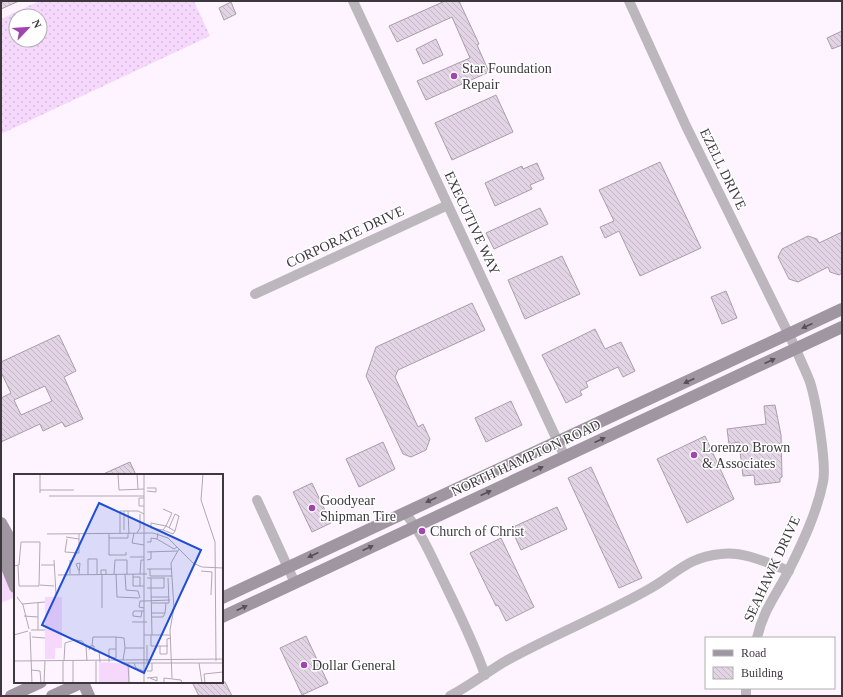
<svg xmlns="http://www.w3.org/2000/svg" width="843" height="697" font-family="'Times New Roman',serif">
<defs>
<pattern id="grass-dots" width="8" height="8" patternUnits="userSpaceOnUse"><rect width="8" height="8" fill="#f7d8fd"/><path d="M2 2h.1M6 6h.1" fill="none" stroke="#d5bada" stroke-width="1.8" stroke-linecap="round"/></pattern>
<pattern id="building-back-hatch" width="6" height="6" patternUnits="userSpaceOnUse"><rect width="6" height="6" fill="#e2d4e5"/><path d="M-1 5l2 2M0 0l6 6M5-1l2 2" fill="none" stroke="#c3b7c6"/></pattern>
</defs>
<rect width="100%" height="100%" fill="#fdf4ff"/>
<path fill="url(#grass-dots)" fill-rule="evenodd" d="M39 1H194L210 36 1 134V19ZM16 16H40V40H16Z"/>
<path fill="#f7d8fd" d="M1 566 15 597 1 603Z"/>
<path fill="url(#building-back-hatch)" stroke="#aa9cac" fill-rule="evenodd" d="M1 1H19L1 9Z
M445 1H459L479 44 477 45 489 72 426 100 417 81 470 58 452 17 397 42 389 26Z
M231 2 236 14 224 20 219 8Z
M842 31V45L832 49 827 38Z
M436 39 443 55 423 64 416 49Z
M496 95 513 132 452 160 435 123Z
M660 162 701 248 640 276 619 231 605 238 600 227 614 221 599 190Z
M537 163 544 179 530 185 532 189 495 206 485 183 522 166 523 169Z
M540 208 548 224 494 249 486 233Z
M842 232V273L839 275 830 272 828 267 798 282 789 279 778 257 782 249 808 236 817 239 819 243Z
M562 256 580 294 525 319 508 280Z
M726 291 737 318 722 324 711 297Z
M472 303 485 330 398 370 395 377 418 427 423 424 430 439 426 450 411 457 403 454 366 376 376 347Z
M595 329 605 349 621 342 635 371 623 377 618 367 586 382 588 387 580 391 582 395 566 403 542 355Z
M59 335 76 371 64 377 83 419 65 427 62 422 43 431 40 424 1 442V398L11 393 1 372V362ZM45 386 52 401 21 415 14 400Z
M511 401 522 425 486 442 475 418Z
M775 405 781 435 782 477 780 478V482L755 485 754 475 743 476 739 442 729 444 727 429 766 424 764 406Z
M705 436 734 499 687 523 657 459Z
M383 442 395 469 359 487 346 459Z
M130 462 136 475H101Z
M591 467 642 578 619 588 568 478Z
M312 483 331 523 312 532 293 492Z
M557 507 567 529 521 550 511 528Z
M501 538 534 607 506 621 498 605 496 606 470 553Z
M306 636 328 683 302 695 280 648Z
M192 682H225L232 696H199Z"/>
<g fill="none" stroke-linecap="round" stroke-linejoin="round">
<path stroke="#bcb6bd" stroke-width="10" d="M353 1 565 457
M629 1 686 126 796 349C800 360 806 371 810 382 816 401 827 464 823 482 817 512 803 542 789 570 777 594 763 610 757 638
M255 294 448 205
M257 500 295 583
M405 513C422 533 432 558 444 582 459 613 474 643 485 675
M450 696C469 686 486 673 504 662 552 635 604 615 651 588 677 573 688 557 721 554 744 551 768 563 789 571
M746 696V688"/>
<path stroke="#9f96a1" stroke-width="12" d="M1 523 11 541
M1 536 15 562
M1 553 15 587
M222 598 842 309
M222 617 842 327
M83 682 89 696
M11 696 41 682
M52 696 83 682"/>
</g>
<defs><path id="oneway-solid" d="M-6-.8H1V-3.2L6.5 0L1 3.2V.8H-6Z"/></defs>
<g fill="#565057">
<use href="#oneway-solid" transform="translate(807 326) rotate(155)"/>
<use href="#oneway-solid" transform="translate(770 361) rotate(-25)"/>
<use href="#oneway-solid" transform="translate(689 381) rotate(155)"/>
<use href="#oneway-solid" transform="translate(600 440) rotate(-25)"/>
<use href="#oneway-solid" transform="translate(538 469) rotate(-25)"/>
<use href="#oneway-solid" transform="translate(486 493) rotate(-25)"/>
<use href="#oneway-solid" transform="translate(431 500) rotate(155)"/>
<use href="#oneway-solid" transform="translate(368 548) rotate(-25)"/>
<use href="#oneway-solid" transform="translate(313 555) rotate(155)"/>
<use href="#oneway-solid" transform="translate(242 608) rotate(-25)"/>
</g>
<g fill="#a045b0" stroke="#fff" stroke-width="1.5">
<circle cx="454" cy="76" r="4"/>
<circle cx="694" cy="455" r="4"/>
<circle cx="312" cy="508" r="4"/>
<circle cx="422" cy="531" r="4"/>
<circle cx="304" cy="665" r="4"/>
</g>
<g text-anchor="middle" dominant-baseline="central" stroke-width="3" stroke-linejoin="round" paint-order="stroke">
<g font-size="14" fill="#3d383e" stroke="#fff" text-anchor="start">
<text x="462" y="68">Star Foundation<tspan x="462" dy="16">Repair</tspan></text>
<text x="702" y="447">Lorenzo Brown<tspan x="702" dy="16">&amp; Associates</tspan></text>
<text x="320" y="500">Goodyear<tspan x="320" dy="16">Shipman Tire</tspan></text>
<text x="430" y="531">Church of Christ</text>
<text x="312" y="665">Dollar General</text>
</g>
<g font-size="14" fill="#3d383e" stroke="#fff">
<text transform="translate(723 169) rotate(64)">EZELL DRIVE</text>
<text transform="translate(472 223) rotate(65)">EXECUTIVE WAY</text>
<text transform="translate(345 237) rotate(-25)">CORPORATE DRIVE</text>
<text transform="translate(526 458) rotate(-25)">NORTH HAMPTON ROAD</text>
<text transform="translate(772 569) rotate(-65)">SEAHAWK DRIVE</text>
</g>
</g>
<g transform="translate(14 474)">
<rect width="209" height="209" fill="#fdf4ff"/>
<path d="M31 123H48V174H41V185H31Z" fill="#f7d8fd"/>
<path d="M85 188 116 190V209H85Z" fill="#f7d8fd"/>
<path fill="none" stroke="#b0a9b2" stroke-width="1" d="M26 0V19M104 0 105 16 130 15M123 0 124 15M189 0 187 26 201 68 202 187M133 14H142V18L133 17M26 16H60M35 22H130M130 24H125V32H130M149 35 158 39 152 52 161 57 159 60 149 56 152 52 137 49V54L149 56M110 37V56M114 37 115 60M155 54 161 40 165 42 161 57M120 59 118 69 130 71M123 59 126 54V40M33 60 139 59 154 64 179 89 188 93 209 94M95 60V81H112V78M106 60V37H124L130 40M52 63 65 65V60M95 64H114V60M53 65 51 78 65 79V65M143 65 160 75 163 73M133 68H137V64L143 65 144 59M133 78 163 77M116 83H130M40 86 42 120M133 86 137 85V77M27 91H40M0 92 5 91 7 68H26L25 112H5L4 92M133 95H158M136 95V102H158M65 97 62 90 66 89 65 100M187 97 198 98 197 121M56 100V86M74 100V85H83V100M87 100V96H92V100M100 100 101 86H113V100M102 100 103 123 125 124M111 100 112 116 124 117 126 124M119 100V112H130M126 100 127 86H130M44 101 133 100M119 103H126V112M133 104H151M26 111 40 112M133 114H137V104M3 123 9 131 15 155M137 123H155M130 127 156 126M130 127H126L125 133 130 134M24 129V156M138 129H155L154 104M8 130 31 128M88 134V100M128 137 127 143 119 142V138L120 137H130M138 139H151L152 129M10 142 24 143M138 143H149L151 139M118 148H133M17 156H31M16 158 18 209M0 161 14 157M130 161H156M137 161V172H154M138 161 137 114H150V104M18 163 31 164M78 172 79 163H102M146 172V180H153V165L157 164M102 175V163L110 164 111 174H130M75 176 76 172H80V177H85L86 188M109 186 111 174M0 187 209 185M49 187V209M50 187 51 169 61 166 68 167 72 172 73 187M82 187V209M95 188V175H102V184H99M133 188V171M107 189H209M114 189 115 209M120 189 122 194 130 197M185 189 188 209M18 196 26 197 27 209M133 197H138V189M133 204 143 203V207L136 204M158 204 156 156 160 134 157 89 165 75M30 209 31 187M59 209V187M130 209V0M150 209V204L167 206 168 209M191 209 190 200 209 198"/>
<path fill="#1d4ed8" fill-opacity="0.15" stroke="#1d4ed8" stroke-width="2" d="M85 29 187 76 130 199 28 151Z"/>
<rect width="209" height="209" fill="none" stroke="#3d383e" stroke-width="2"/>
</g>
<rect width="843" height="697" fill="none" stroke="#3d383e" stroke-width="4"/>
<rect x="705" y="637" width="130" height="52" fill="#ffffff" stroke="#b1afb2"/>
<rect x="713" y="650" width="20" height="6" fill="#9f96a1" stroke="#b1afb2"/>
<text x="741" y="657" font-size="12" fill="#3d383e">Road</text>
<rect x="713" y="667" width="20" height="12" fill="url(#building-back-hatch)" stroke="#b1afb2"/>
<text x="741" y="677" font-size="12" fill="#3d383e">Building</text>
<g transform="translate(28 28) rotate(65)"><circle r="19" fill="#ffffff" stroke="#b1afb2"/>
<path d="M0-3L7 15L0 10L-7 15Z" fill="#a045b0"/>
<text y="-6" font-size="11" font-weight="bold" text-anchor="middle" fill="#3d383e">N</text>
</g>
</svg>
